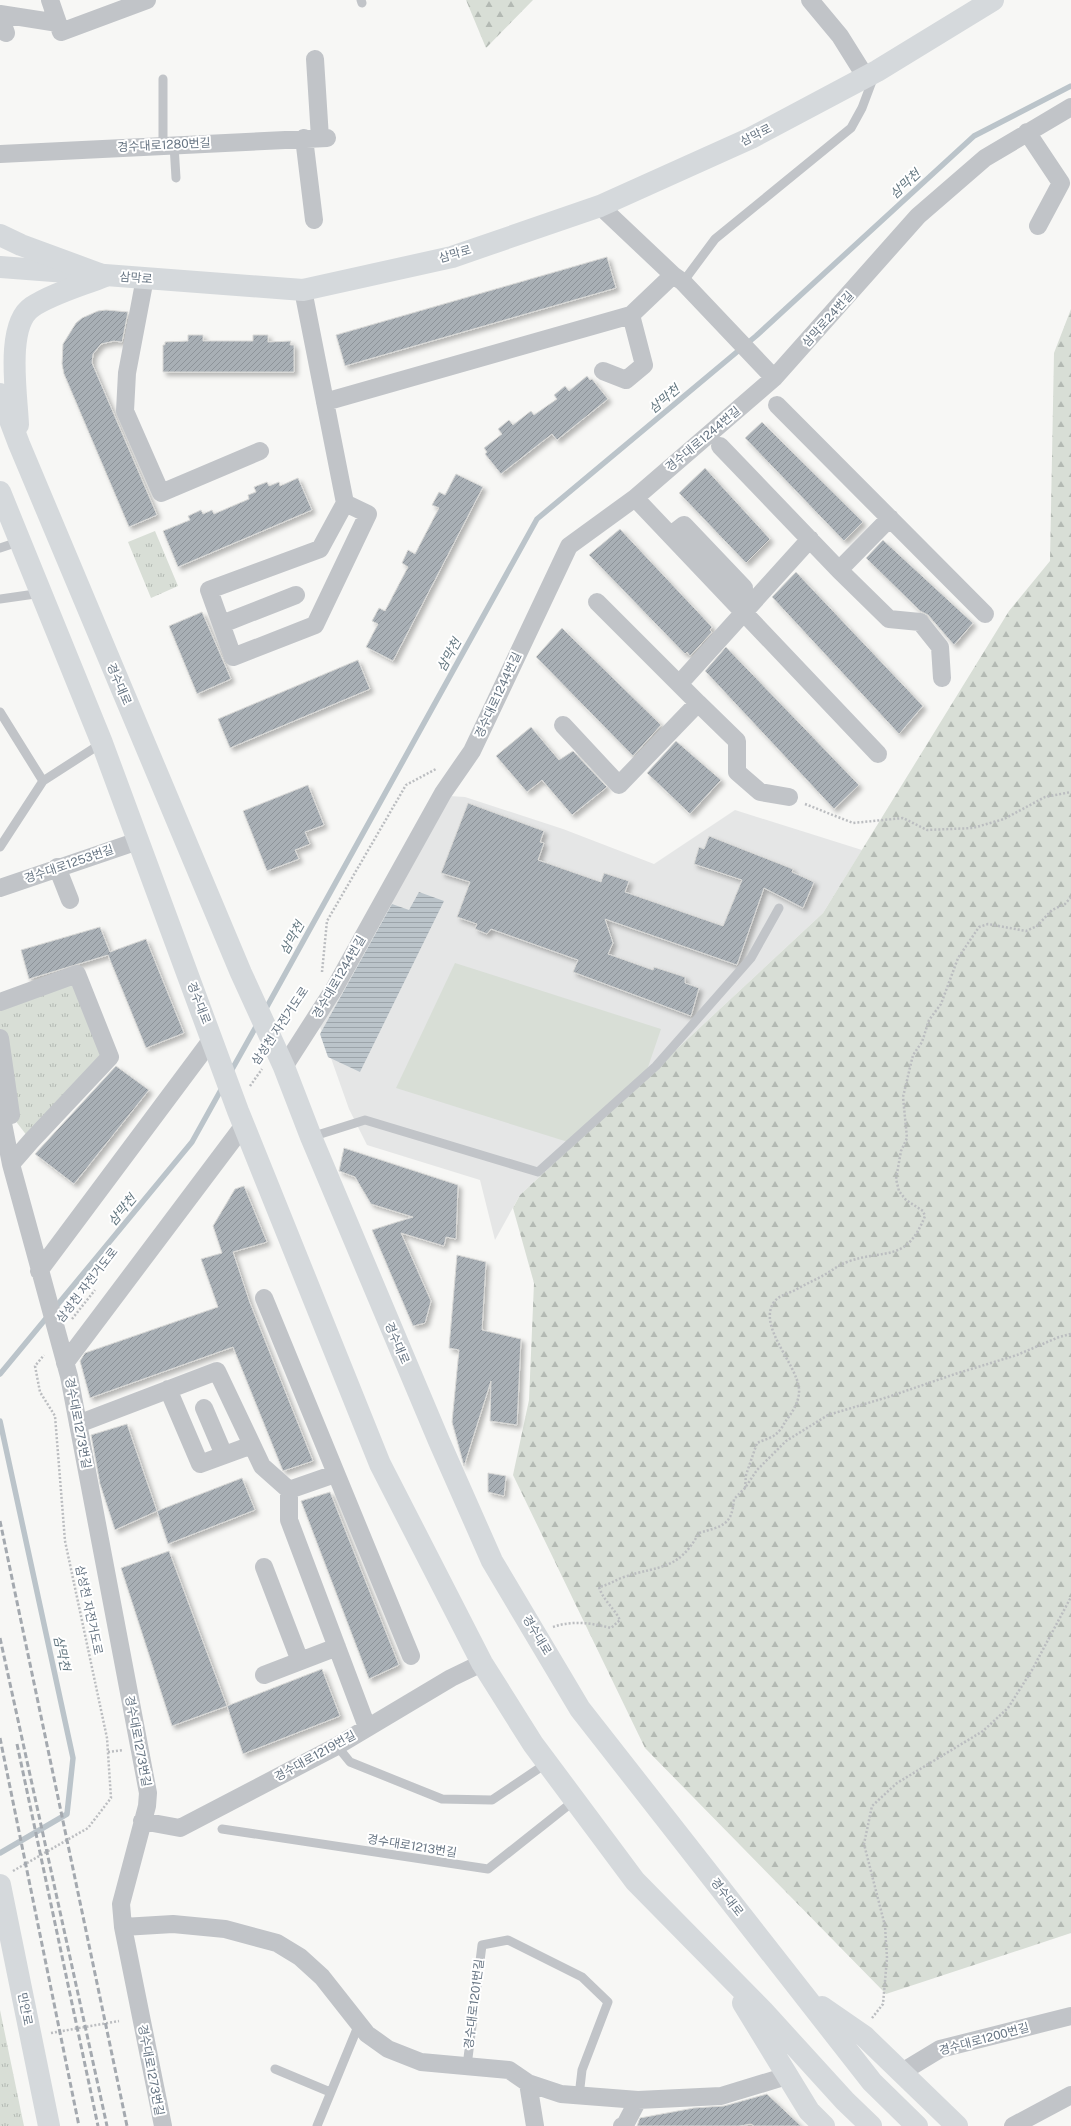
<svg xmlns="http://www.w3.org/2000/svg" width="1071" height="2126" font-family="'Public Sans','Noto Sans KR',sans-serif">
<defs>
<pattern id="forest-firs" width="22" height="20" patternUnits="userSpaceOnUse"><rect width="22" height="20" fill="#d8ded6"/><path d="M5 1l3.5 6h-7zM16 11l3.5 6h-7z" fill="#b3b9b3"/></pattern>
<pattern id="park-tufts" width="24" height="20" patternUnits="userSpaceOnUse"><rect width="24" height="20" fill="#d8ded6"/><path d="M3 7l-1-3M5 7V3M7 7l1-3M15 17l-1-3M17 17v-4M19 17l1-3" fill="none" stroke="#b3b9b3"/></pattern>
<pattern id="water-rules" width="6" height="5" patternUnits="userSpaceOnUse"><rect width="6" height="5" fill="#bbc4ca"/><path d="M0 2.5h6" fill="none" stroke="#9ca4aa"/></pattern>
<pattern id="building-hatch" width="6" height="6" patternUnits="userSpaceOnUse"><rect width="6" height="6" fill="#a8afb5"/><path d="M-1 1l2-2M0 6l6-6M5 7l2-2" fill="none" stroke="#8d9399"/></pattern>
<filter id="shadow"><feDropShadow dx="3.5" dy="3.5" stdDeviation="2" flood-color="#0004"/></filter>
</defs>
<rect width="100%" height="100%" fill="#f7f7f5"/>
<path fill="#e5e6e6" d="M449 796 465 797 563 829 654 864 735 810 862 850 823 913 520 1195 495 1240 480 1180 367 1145 349 1109 320 1027Z"/>
<path fill="#d8ded6" d="M455 963 661 1029 646 1073 568 1142 396 1088Z"/>
<path fill="url(#forest-firs)" d="M466 0H533L486 48Z
M1071 309V1933L886 1994 645 1748 513 1475 529 1400 534 1283 513 1208 520 1195 823 913 1009 611 1050 561 1054 353Z"/>
<path fill="url(#park-tufts)" d="M155 531 178 586 151 598 128 542Z
M77 974 110 1057 31 1141 11 1115 0 1038V1002Z
M0 2010 24 2126H0Z"/>
<path fill="url(#water-rules)" d="M419 892 444 901 360 1072 328 1057 320 1034 392 904 409 910Z"/>
<g fill="none" stroke-linecap="round" stroke-linejoin="round">
<path stroke="#bbc4ca" stroke-width="5.5" d="M264 1012 537 519 756 336 974 136 1071 86
M230 1073 258 1023
M54 1309 192 1142 222 1088
M0 1374 48 1316
M0 1421 73 1758 67 1814 0 1853"/>
</g>
<path fill="url(#building-hatch)" stroke="#d9d9d7" filter="url(#shadow)" d="M607 257 616 288 345 366 336 335Z
M106 310 128 312 122 342 114 341 101 344 93 354 92 363 157 515 129 527 64 374 62 364 63 344 76 323 82 318 98 311Z
M188 335H203V341H253V335H268V342L291 341 290 345H294V372H163V345H165V342L188 341Z
M587 376 590 380 592 379 608 399 557 440 552 434 501 474 485 454 487 452 484 448 502 434 498 429 509 420 513 425 531 411 534 415 557 399 554 395 565 386 569 391Z
M762 422 863 522 844 541 745 438Z
M705 468 770 539 746 563 679 493Z
M456 474 483 487 393 661 366 647 378 624 372 621 379 608 385 611 408 567 402 563 408 550 415 554 439 508 432 505 439 492 445 495Z
M298 478 312 510 178 567 163 531 190 520 188 516 201 510 203 514 212 510 214 514 249 499 248 495 256 492 254 487 267 482 269 486 279 482 280 486Z
M620 529 712 627 710 630 712 632 690 656 687 652 685 654 589 555Z
M883 540 973 623 954 645 928 615 920 611 866 558Z
M796 572 923 706 899 734 772 597Z
M202 612 231 679 197 694 169 626Z
M562 628 661 725 633 756 536 657Z
M726 647 859 785 834 809 705 671Z
M358 660 370 689 230 748 218 719Z
M531 727 559 760 573 751 607 787 572 815 542 780 527 792 496 756Z
M676 741 721 780 690 814 647 773Z
M308 785 324 825 305 832 310 844 295 850 299 859 267 871 243 811Z
M468 803 544 831 540 842 544 843 538 860 601 882 604 873 629 881 625 892 723 926 742 880 694 864 699 847 704 849 709 836 793 869 792 872 814 882 803 908 764 888 737 965 605 919 613 943 608 954 653 970 654 967 685 977V983L699 988 691 1016 573 972 578 960 491 929 487 934 475 929 477 924 457 917 470 882 441 873Z
M100 927 110 952 146 939 184 1033 146 1048 108 955 29 979 21 950Z
M116 1066 149 1090 74 1184 35 1154Z
M344 1148 458 1185 456 1239 446 1237 444 1246 401 1233 431 1301 425 1323 413 1326 372 1230 413 1217 371 1204 355 1177 339 1171Z
M244 1186 267 1242 233 1252 250 1303 313 1461 283 1471 233 1347 90 1398 80 1361 85 1353 218 1307 201 1259 222 1253 213 1226 235 1189Z
M457 1255 486 1262 482 1330 521 1339 517 1425 490 1421 491 1381 464 1466 452 1422 459 1350 449 1348Z
M127 1424 157 1511 115 1530 100 1484 91 1435Z
M488 1473 506 1476 504 1496 488 1492Z
M242 1478 255 1510 168 1544 157 1511Z
M330 1492 399 1665 369 1679 301 1501Z
M169 1551 227 1706 172 1726 121 1568Z
M322 1669 340 1716 243 1754 227 1706Z
M767 2094 801 2126H754L751 2124 739 2126H637L640 2118 694 2108 724 2106Z"/>
<g fill="none" stroke-linecap="round" stroke-linejoin="round">
<path stroke="#bbbdc0" stroke-width="2.5" stroke-dasharray="2 2" stroke-linecap="butt" d="M805 804 853 823 903 818 927 830 973 828 1004 819 1045 797 1071 792
M322 972 327 921 406 785 436 769
M250 1086 262 1069
M72 1319 95 1290
M745 1488 746 1475 757 1443C763 1440 772 1438 776 1434 780 1431 783 1426 785 1422 792 1413 800 1401 799 1389 797 1364 757 1326 774 1302 780 1294 789 1294 797 1289 806 1284 815 1280 824 1275 832 1271 838 1265 847 1262 885 1248 906 1264 925 1216L923 1211 906 1200 899 1191 896 1179 901 1151 907 1138 903 1097 913 1055 922 1042 929 1020 941 1004 958 958 979 927 988 924 1026 931 1037 926 1052 910 1065 904 1071 897
M553 1627C573 1620 591 1623 611 1628L620 1620C614 1608 603 1600 599 1587 609 1585 615 1580 624 1577 660 1565 678 1571 699 1533 722 1526 732 1526 734 1499L745 1488 757 1470 786 1441 828 1415 888 1397 955 1374 1017 1355 1059 1337 1071 1334
M108 1752 123 1750
M13 1871 88 1828 111 1798 107 1738 65 1541 55 1416 40 1392 35 1366 44 1355
M872 2018 883 2004 887 1958 885 1926 864 1844 872 1806 897 1783 983 1731 1008 1708 1032 1670 1071 1597
M51 2033 119 2021"/>
<path stroke="#c1c4c8" stroke-width="9" d="M361 0 362 3
M163 79V145
M174 145 176 178
M683 282 715 239 851 128 862 108 874 76
M0 548 21 541
M0 599 42 593
M0 712 43 781
M0 847 43 781 102 743
M311 1137 365 1120 538 1172 656 1066 751 958 779 908
M337 1746 350 1762 442 1799 492 1800 547 1763
M222 1829 488 1869 575 1800
M467 2066 482 1945 508 1940 582 1977 608 2002 582 2070 579 2096
M275 2069 330 2092
M317 2126 359 2024"/>
<path stroke="#c1c4c8" stroke-width="18" d="M50 0 61 32 147 0
M810 0 840 36 865 76
M0 14 58 23
M0 16 6 33
M315 59 320 138
M1027 132 1061 183 1038 226
M304 138 314 220
M0 154 327 138
M600 206 673 275 683 282 774 378
M145 278 127 373 125 411 161 493 260 451
M303 290 345 503 368 514 315 625 233 657 209 590 320 549 345 503
M603 371 626 380 644 365 631 315
M325 402 631 315 673 275
M777 405 985 614
M720 446 839 570 889 619 920 622 940 647 942 678
M635 498 878 754
M671 535 684 525 744 588 732 599
M839 570 890 518
M222 624 296 595
M680 683 810 539
M698 703 737 741V772L760 792 789 797
M563 725 619 785 698 703 597 602
M57 867 70 900
M0 888 138 841
M0 1002 77 974 110 1057 31 1141 11 1164
M0 1038 11 1115
M284 1067 334 989 443 793 472 751 569 546 635 498 774 378 918 216 985 158 1071 107
M0 1108 11 1164 69 1376 148 1793 147 1806 121 1904 123 1927 163 2126
M39 1271 212 1039
M264 1298 411 1656
M65 1363 244 1125
M168 1389 200 1464 252 1445
M204 1408 224 1455
M78 1424 217 1371 262 1466 289 1490V1520L367 1727
M289 1490 335 1474
M264 1567 300 1661
M264 1675 337 1647
M142 1821 180 1828 337 1746 451 1678 482 1663
M123 1927 173 1924 225 1929 277 1943 300 1957 322 1977 367 2034 388 2049 421 2062 509 2070 528 2083 561 2094 638 2100 721 2096 787 2076
M902 2072 940 2049 1071 2016
M528 2083 535 2126
M622 2126 625 2125 638 2100
M1013 2126 1071 2095"/>
<path stroke="#d5d9dc" stroke-width="22" d="M0 267 303 290 452 257 600 206 751 138 877 71 993 0
M0 1885 49 2126"/>
<path stroke="#d5d9dc" stroke-width="22" d="M0 235 21 245 105 276
M0 394 19 444 241 973 284 1067 311 1137 439 1441 492 1561 580 1709 872 2082 917 2126
M18 425C17 396 5 325 32 307 51 294 83 285 105 276
M0 492 102 743 238 1111 380 1464 482 1663 533 1744 635 1881 763 2011 845 2101 871 2126
M743 2003 809 2111 824 2126
M822 2007 864 2036 957 2126"/>
<path stroke="#a4a9af" stroke-width="3" stroke-dasharray="6 3" stroke-linecap="butt" d="M0 1521 127 2126
M0 1638 107 2126
M0 1738 79 2126
M17 1744 98 2126"/>
</g>
<g text-anchor="middle" dominant-baseline="central" stroke-width="4" stroke-linejoin="round" paint-order="stroke">
<g font-size="12" fill="#687684" stroke="#fff">
<text transform="translate(756 135) rotate(-27)">삼막로</text>
<text transform="translate(164 145) rotate(-3)">경수대로1280번길</text>
<text transform="translate(455 254) rotate(-16)">삼막로</text>
<text transform="translate(136 278) rotate(4)">삼막로</text>
<text transform="translate(828 319) rotate(-48)">삼막로24번길</text>
<text transform="translate(703 439) rotate(-40)">경수대로1244번길</text>
<text transform="translate(119 684) rotate(67)">경수대로</text>
<text transform="translate(498 695) rotate(-65)">경수대로1244번길</text>
<text transform="translate(69 864) rotate(-19)">경수대로1253번길</text>
<text transform="translate(339 977) rotate(-60)">경수대로1244번길</text>
<text transform="translate(199 1003) rotate(69)">경수대로</text>
<text transform="translate(280 1026) rotate(-56)">삼성천 자전거도로</text>
<text transform="translate(87 1285) rotate(-52)">삼성천 자전거도로</text>
<text transform="translate(397 1343) rotate(67)">경수대로</text>
<text transform="translate(78 1423) rotate(79)">경수대로1273번길</text>
<text transform="translate(89 1610) rotate(78)">삼성천 자전거도로</text>
<text transform="translate(537 1635) rotate(59)">경수대로</text>
<text transform="translate(138 1741) rotate(79)">경수대로1273번길</text>
<text transform="translate(315 1756) rotate(-29)">경수대로1219번길</text>
<text transform="translate(412 1846) rotate(9)">경수대로1213번길</text>
<text transform="translate(727 1897) rotate(52)">경수대로</text>
<text transform="translate(474 2004) rotate(-83)">경수대로1201번길</text>
<text transform="translate(25 2009) rotate(79)">만안로</text>
<text transform="translate(984 2039) rotate(-15)">경수대로1200번길</text>
<text transform="translate(151 2070) rotate(79)">경수대로1273번길</text>
</g>
<g font-size="13" font-style="italic" fill="#637780" stroke="#fff">
<text transform="translate(905 184) rotate(-43)">삼막천</text>
<text transform="translate(664 399) rotate(-40)">삼막천</text>
<text transform="translate(449 655) rotate(-61)">삼막천</text>
<text transform="translate(292 938) rotate(-61)">삼막천</text>
<text transform="translate(122 1210) rotate(-50)">삼막천</text>
<text transform="translate(62 1653) rotate(78)">삼막천</text>
</g>
</g>
</svg>
